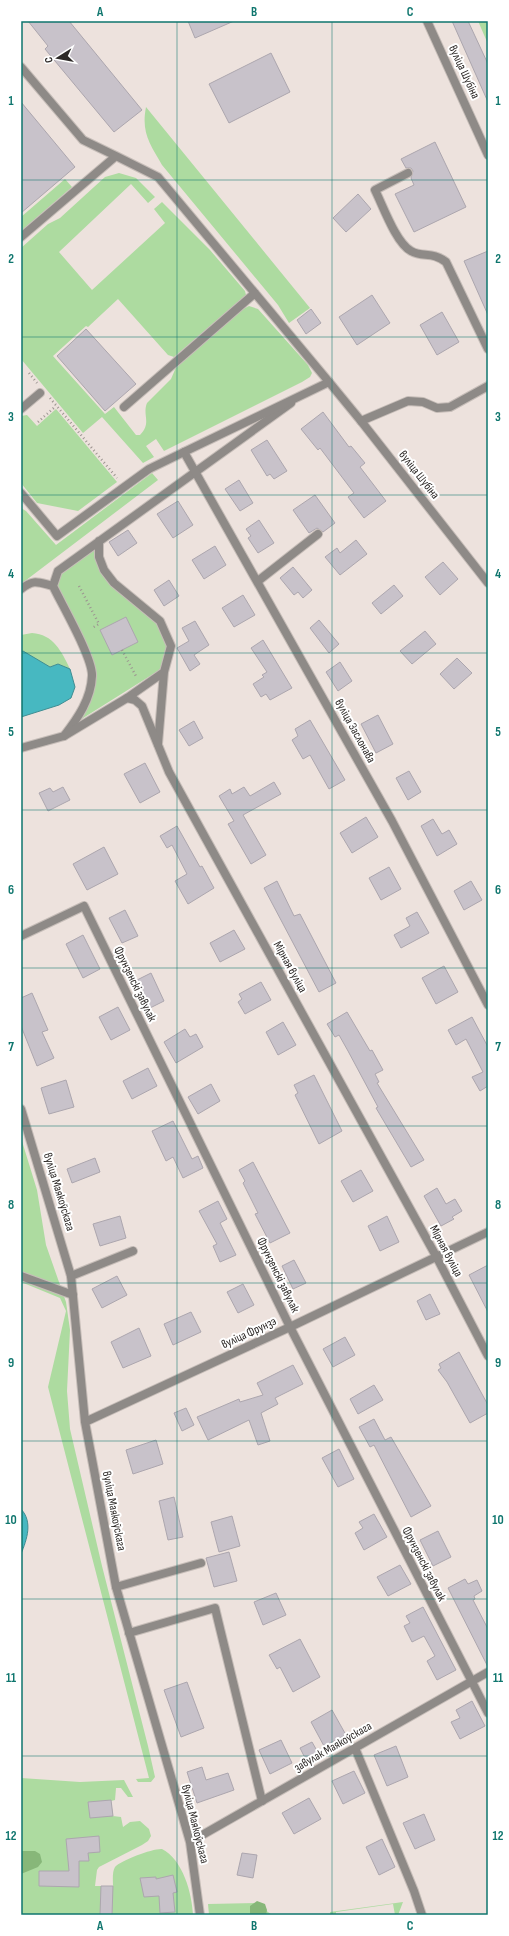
<svg xmlns="http://www.w3.org/2000/svg" width="509" height="1936" font-family="'Sofia Sans Condensed',sans-serif">
<rect width="100%" height="100%" fill="#ede2dd"/>
<path fill="#addba0" d="M478 21H488V44Z
M146 107 310 308 289 323 278 305 162 165C150 144 141 133 146 107Z
M119 173 136 178 155 197 148 203 131 184 59 252 92 290 165 223 154 209 162 202 210 250 245 291 246 295 174 357 168 355 118 299 88 327 86 326 53 356 105 414 114 407 136 435H140C152 423 142 415 147 403L171 379 177 365 241 310 249 306 258 309 308 365 312 373 310 377 302 382 164 451 156 439 146 446 154 457 143 463 102 417 83 433 21 359V248L48 224 60 218 105 177Z
M65 179 72 187 21 231V217Z
M56 409 117 482 78 511 37 503 21 483V416L27 415 37 426Z
M152 473 158 480 21 584V508L26 511 56 545Z
M99 541 104 570 146 608 167 634V662L158 671 72 725 79 716 92 674 53 586 55 577Z
M32 633C53 634 62 652 70 669L58 664 50 667 21 652V635Z
M21 1138 37 1190 46 1245 66 1302 70 1330 67 1391 70 1429 102 1566 148 1746 155 1777 151 1782H138L136 1779 149 1778 48 1387 66 1311 60 1298 21 1282Z
M21 1778 80 1782 124 1780 133 1797H128L121 1788H116L115 1800 111 1801 113 1816 121 1817 123 1827 130 1822 140 1821 149 1829 151 1836 148 1841 142 1845 99 1867 97 1870 95 1886H113C113 1881 112 1872 115 1867 121 1860 154 1848 162 1849 183 1860 192 1893 193 1915H21Z
M403 1902 398 1915H395L393 1904 336 1912V1915H330V1912Z
M256 1903 272 1915H209L208 1904Z"/>
<path fill="#87b779" d="M21 1851H35L40 1854 42 1862 38 1867 21 1874Z
M257 1901 265 1904 267 1910 266 1915H250V1906Z"/>
<path fill="#47b8c1" stroke="#3f8d92" d="M23 651 50 667 58 664 70 669 75 687 71 698 59 705 21 717V652Z
M21 1509C33 1522 27 1539 21 1554Z"/>
<path fill="#c8c2ca" stroke="#aca6ae" d="M28 21H69L142 110 114 132 45 49 48 46Z
M188 21H234L195 38Z
M452 21H468L488 64V102Z
M271 53 290 92 229 123 209 84Z
M21 102 75 167 21 213Z
M435 142 466 207 414 232 395 194 414 185 411 178 413 171 411 168H406L401 159Z
M358 194 371 209 346 232 333 218Z
M488 251V315L464 261Z
M372 295 390 323 357 345 339 317Z
M311 309 321 323 306 334 297 320Z
M442 312 459 342 437 355 420 325Z
M86 329 136 384 105 411 57 356Z
M323 412 349 447 351 446 365 463 360 467 386 501 364 518 348 497 354 493 320 448 318 450 301 429Z
M267 440 287 471 274 479 270 474 267 476 251 450Z
M239 480 253 503 240 511 225 489Z
M315 495 335 523 323 532 317 528 309 533 293 510Z
M178 501 193 525 173 538 157 514Z
M259 520 274 543 258 553 248 538 251 536 246 529Z
M128 530 137 543 118 556 109 542Z
M356 540 367 554 340 575 325 557 337 548 340 553Z
M215 546 226 565 204 579 192 560Z
M443 562 458 579 440 595 425 577Z
M293 567 312 590 303 598 298 592 294 595 280 578Z
M169 580 179 596 164 606 154 590Z
M394 585 403 596 381 614 372 603Z
M243 595 255 615 234 627 222 608Z
M126 617 138 642 112 655 100 630Z
M319 620 339 644 329 653 310 628Z
M195 621 209 645 194 655 200 664 190 671 177 648 189 641 182 628Z
M425 631 436 644 412 664 400 651Z
M263 640 292 688 270 700 266 694 261 697 253 684 264 677 262 675 267 672 251 648Z
M457 658 472 673 454 689 440 674Z
M340 662 352 681 338 691 326 672Z
M378 715 393 744 376 753 361 724Z
M310 720 345 780 329 789 310 755 303 759 292 740 298 736 295 729Z
M194 721 203 738 189 746 179 730Z
M145 763 160 792 140 803 124 774Z
M409 771 421 792 408 800 396 778Z
M274 782 281 794 243 815 266 855 251 864 228 824 234 821 219 796 230 789 232 794 244 787 250 796Z
M63 787 70 800 48 811 39 793 50 788 53 792Z
M366 817 378 837 352 853 340 833Z
M433 819 442 834 449 830 457 844 437 856 421 826Z
M177 826 200 867 202 866 214 888 188 904 175 881 187 874 172 845 167 848 160 836Z
M104 847 118 874 87 890 73 864Z
M389 867 401 889 381 900 369 878Z
M277 881 294 916 300 914 336 983 319 992 264 888Z
M471 881 482 900 464 910 454 891Z
M125 910 138 936 122 943 109 918Z
M417 912 429 933 401 948 394 935 410 926 406 918Z
M234 930 245 949 220 962 210 943Z
M83 935 100 969 83 978 66 944Z
M444 966 458 992 436 1004 422 978Z
M151 973 164 1001 150 1008 137 980Z
M261 982 271 1000 245 1014 238 1002 242 999 239 994Z
M32 993 48 1030 42 1032 54 1058 37 1066 21 1026V998Z
M118 1007 130 1030 111 1040 99 1017Z
M347 1012 370 1051 372 1050 383 1070 375 1074 379 1082 377 1083 424 1160 411 1167 376 1108 378 1107 348 1051 339 1035 335 1037 327 1024Z
M472 1017 488 1047V1086L480 1091 472 1077 483 1072 466 1039 456 1045 448 1030Z
M283 1022 296 1045 278 1055 266 1032Z
M185 1029 190 1037 196 1034 203 1047 176 1063 164 1042Z
M148 1068 157 1086 132 1099 123 1081Z
M314 1075 342 1131 319 1144 295 1095 298 1093 294 1085Z
M66 1080 74 1107 49 1114 41 1088Z
M211 1084 220 1101 198 1114 188 1097Z
M173 1121 192 1159 198 1156 203 1168 183 1178 173 1157 166 1161 152 1131Z
M95 1158 100 1172 72 1183 67 1169Z
M253 1162 290 1233 270 1243 255 1214 258 1213 243 1183 245 1181 239 1170Z
M361 1170 373 1191 353 1202 341 1181Z
M437 1188 446 1204 455 1199 462 1211 452 1217 454 1219 441 1226 424 1196Z
M218 1201 227 1219 220 1223 236 1255 220 1262 213 1246 217 1244 199 1211Z
M120 1216 126 1238 100 1246 93 1224Z
M387 1216 399 1242 380 1251 368 1226Z
M294 1260 306 1283 293 1289 282 1266Z
M488 1265V1312L469 1275Z
M117 1276 127 1295 102 1308 92 1289Z
M243 1284 254 1305 238 1313 227 1292Z
M430 1294 440 1314 426 1320 417 1301Z
M191 1312 201 1332 173 1345 164 1324Z
M139 1328 151 1356 123 1368 111 1342Z
M345 1337 355 1355 333 1367 323 1349Z
M459 1352 488 1405V1413L470 1423 447 1382 438 1370 441 1368 439 1364Z
M293 1365 303 1384 275 1398 278 1404 261 1413 270 1441 258 1445 249 1420 208 1440 197 1417 239 1399 240 1402 263 1395 257 1383Z
M374 1385 383 1400 358 1414 350 1399Z
M186 1408 194 1425 182 1431 174 1413Z
M374 1419 385 1440 391 1437 431 1506 411 1517 374 1445 370 1447 359 1427Z
M156 1440 163 1464 133 1474 126 1450Z
M339 1449 354 1479 338 1487 322 1458Z
M174 1497 183 1537 168 1540 159 1501Z
M374 1514 387 1537 364 1550 355 1533 363 1528 359 1522Z
M232 1516 240 1546 219 1552 211 1522Z
M438 1531 451 1557 433 1566 420 1540Z
M229 1552 237 1581 214 1587 206 1558Z
M400 1565 411 1584 388 1596 377 1577Z
M465 1579 468 1584 477 1580 482 1591 474 1596 475 1599 473 1600 488 1629V1667L448 1588Z
M276 1593 286 1615 263 1625 254 1602Z
M423 1607 456 1670 437 1680 427 1661 435 1656 424 1636 412 1642 404 1626 410 1623 406 1616Z
M300 1639 320 1677 293 1692 280 1667 277 1669 269 1655Z
M187 1682 204 1728 181 1737 164 1690Z
M472 1701 485 1726 460 1739 451 1722 460 1718 456 1710Z
M332 1710 346 1735 324 1746 311 1722Z
M281 1740 292 1763 270 1774 259 1750Z
M312 1742 320 1756 307 1762 300 1748Z
M396 1746 408 1777 387 1786 374 1755Z
M202 1767 206 1780 228 1773 234 1790 197 1803 187 1772Z
M354 1771 365 1793 343 1804 332 1781Z
M309 1798 321 1819 294 1834 282 1813Z
M111 1800 113 1816 90 1818 88 1802Z
M424 1814 435 1840 415 1849 403 1823Z
M99 1836 100 1852 88 1853 89 1861H79V1887L39 1886V1871H69L66 1839Z
M382 1839 395 1867 379 1875 366 1847Z
M242 1853 257 1855 253 1878 237 1875Z
M173 1875 177 1892 173 1893 175 1912 160 1913 159 1896 144 1897 140 1878 156 1877V1879Z
M101 1886H113L112 1915H100Z"/>
<g fill="none" stroke-linecap="round" stroke-linejoin="round">
<g stroke="#c6bdb8" stroke-width="10">
<path id="service" d="M21 67 83 140 116 156
M408 173 375 190C383 206 396 243 411 251 423 258 432 251 446 262L488 349
M21 237 116 156 158 177 329 382
M124 407 255 293
M21 409 40 393
M361 421 408 401 423 402 437 408 450 407 488 386
M21 493 57 536 149 469 184 452
M99 541V557L104 570 114 583 160 621 171 646 164 672 127 698
M258 581 318 534
M53 586 58 571 291 403
M21 589C34 579 37 582 53 586 62 605 93 658 92 676 91 699 78 718 64 736
M158 744 164 672
M21 1276 73 1295
M71 1276 133 1251
M116 1587 201 1563
M129 1633 215 1608 262 1801
M355 1748 414 1891 422 1915"/>
</g>
<g stroke="#c6bdb8" stroke-width="10">
<path id="minor" d="M427 21 488 155
M488 583 361 421 329 382 184 452 392 821 488 1005
M21 748 64 736 127 698 135 700 142 706 169 772 436 1256 488 1356
M21 936 84 906 290 1327 488 1713
M21 1109 71 1276 85 1422 116 1587 190 1842 200 1915
M85 1422 290 1327 488 1232
M190 1842 488 1672"/>
</g>
<path stroke="#9c9490" stroke-width="2.5" stroke-dasharray="1 3" stroke-linecap="butt" d="M29 373 37 383
M50 398 117 478
M38 422 56 406
M79 586 99 624 92 628
M122 650 137 678"/>
<use href="#service" stroke="#8e8a87" stroke-width="8"/>
<use href="#minor" stroke="#8e8a87" stroke-width="8"/>
</g>
<path fill="none" stroke="#0f766e" stroke-width="1" stroke-opacity="0.55" d="M177 21V1915M332 21V1915M21 180H488M21 337H488M21 495H488M21 653H488M21 810H488M21 968H488M21 1126H488M21 1283H488M21 1441H488M21 1599H488M21 1756H488"/>
<g text-anchor="middle" dominant-baseline="central" stroke-width="4" stroke-linejoin="round" paint-order="stroke">
<g font-size="12" fill="#2c2826" stroke="#fff">
<text transform="translate(464 72) rotate(65)">вуліца Шубіна</text>
<text transform="translate(419 475) rotate(52)">вуліца Шубіна</text>
<text transform="translate(355 731) rotate(61)">вуліца Заслонава</text>
<text transform="translate(290 967) rotate(61)">Мірная вуліца</text>
<text transform="translate(135 984) rotate(64)">Фрунзенскі завулак</text>
<text transform="translate(59 1192) rotate(73)">вуліца Маякоўскага</text>
<text transform="translate(446 1251) rotate(62)">Мірная вуліца</text>
<text transform="translate(278 1275) rotate(64)">Фрунзенскі завулак</text>
<text transform="translate(249 1333) rotate(-25)">вуліца Фрунзэ</text>
<text transform="translate(114 1511) rotate(79)">вуліца Маякоўскага</text>
<text transform="translate(424 1564) rotate(63)">Фрунзенскі завулак</text>
<text transform="translate(333 1747) rotate(-30)">завулак Маякоўскага</text>
<text transform="translate(195 1824) rotate(76)">вуліца Маякоўскага</text>
</g>
</g>
<rect width="509" height="1936" fill="none" stroke="#ffffff" stroke-width="44"/>
<g transform="translate(58 58) rotate(259)" stroke="#ffffff" stroke-width="3" paint-order="stroke">
<path d="M0-3L7 15L0 10L-7 15Z" fill="#2c2826"/>
<text y="-6" font-size="11" font-weight="bold" text-anchor="middle" fill="#2c2826">С</text>
</g>
<rect x="22" y="22" width="465" height="1892" fill="none" stroke="#0f766e" stroke-width="1.5"/>
<g font-size="13" text-anchor="middle" font-weight="bold" fill="#0f766e">
<text x="100" y="16">A</text>
<text x="254" y="16">B</text>
<text x="410" y="16">C</text>
<text x="11" y="105">1</text>
<text x="498" y="105">1</text>
<text x="11" y="263">2</text>
<text x="498" y="263">2</text>
<text x="11" y="421">3</text>
<text x="498" y="421">3</text>
<text x="11" y="578">4</text>
<text x="498" y="578">4</text>
<text x="11" y="736">5</text>
<text x="498" y="736">5</text>
<text x="11" y="894">6</text>
<text x="498" y="894">6</text>
<text x="11" y="1051">7</text>
<text x="498" y="1051">7</text>
<text x="11" y="1209">8</text>
<text x="498" y="1209">8</text>
<text x="11" y="1367">9</text>
<text x="498" y="1367">9</text>
<text x="11" y="1524">10</text>
<text x="498" y="1524">10</text>
<text x="11" y="1682">11</text>
<text x="498" y="1682">11</text>
<text x="11" y="1840">12</text>
<text x="498" y="1840">12</text>
<text x="100" y="1930">A</text>
<text x="254" y="1930">B</text>
<text x="410" y="1930">C</text>
</g>
</svg>
